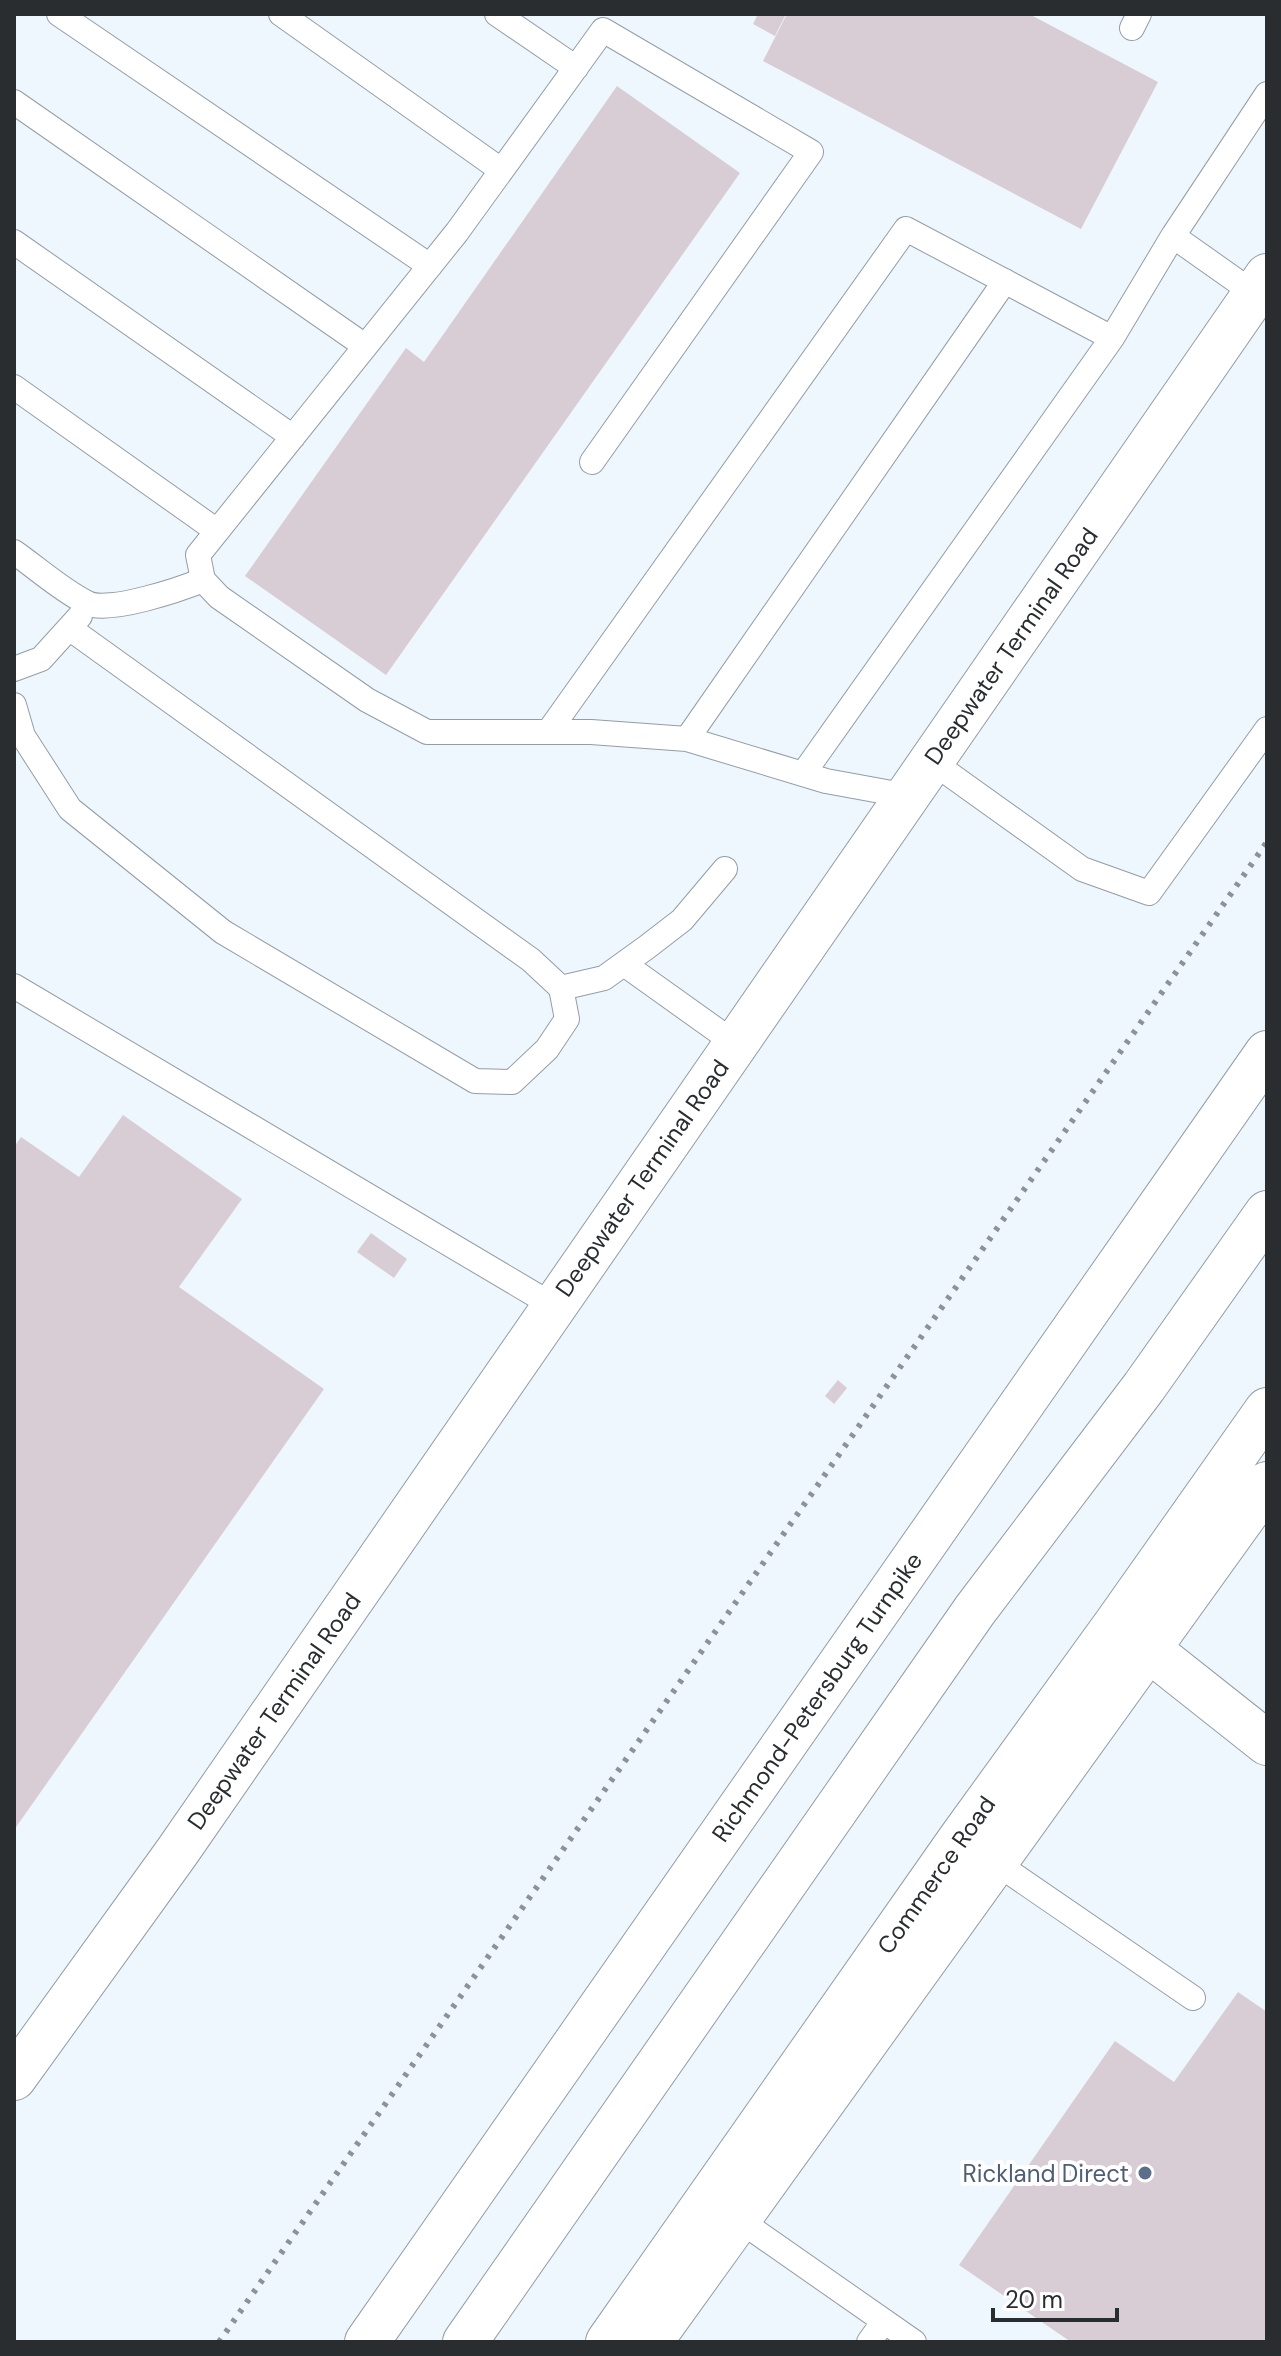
<svg xmlns="http://www.w3.org/2000/svg" width="1281" height="2356" font-family="'DM Sans',sans-serif">
<rect width="100%" height="100%" fill="#eef6fe"/>
<path fill="#d8cdd5" d="M758 14H786L775 36 753 24Z
M787 14H1029L1158 82 1081 229 763 61Z
M617 86 740 173 386 675 245 576 406 348 424 362Z
M123 1115 242 1199 179 1287 324 1389 14 1830V1147L21 1137 79 1177Z
M371 1233 407 1259 394 1278 357 1252Z
M838 1380 847 1388 834 1404 825 1396Z
M1238 1992 1267 2012V2342H1071L959 2265 1115 2041 1174 2082Z"/>
<g fill="none" stroke-linecap="round" stroke-linejoin="round">
<g stroke="#949da6" stroke-width="26">
<path id="service" d="M59 14 430 266
M281 14 501 170
M497 14 576 68
M1132 28 1139 14
M14 102 365 346
M14 242 293 437
M1255 294 1173 236 1267 94
M14 387 217 531
M592 462 811 152 603 30 457 232 198 555 203 580 219 597 367 700 427 732H591L687 739 826 781 908 796
M14 552C37 568 61 590 87 603 108 614 181 589 203 580
M14 669 41 659 80 616
M14 705 23 736 70 809 223 932 475 1081 512 1082 547 1049 567 1019 561 988 531 960 69 628
M549 731 906 229 1112 338 1173 236
M687 739 1005 281
M931 761 1082 869 1149 893 1267 729
M803 774 1112 338
M624 964 736 1044
M14 986 554 1306
M561 988 604 978 647 947 682 920 725 869
M986 1856 1193 1998
M732 2215 914 2342
M869 2342 884 2321"/>
</g>
<g stroke="#949da6" stroke-width="46">
<path id="minor" d="M1118 1625 1267 1743
M14 2078 177 1852 1267 276"/>
</g>
<g stroke="#949da6" stroke-width="46">
<path id="secondary" d="M608 2342 961 1838 1116 1624 1267 1410
M650 2342 1267 1484"/>
</g>
<g stroke="#949da6" stroke-width="46">
<path id="motorway" d="M367 2342 1267 1053
M465 2342 975 1610 1144 1387 1267 1213"/>
</g>
<use href="#service" stroke="#fff" stroke-width="24"/>
<use href="#minor" stroke="#fff" stroke-width="44"/>
<use href="#secondary" stroke="#fff" stroke-width="44"/>
<use href="#motorway" stroke="#fff" stroke-width="44"/>
<path stroke="#8c9298" stroke-width="6" stroke-dasharray="4 8" stroke-linecap="butt" d="M219 2342 1267 842"/>
</g>
<circle fill="#5c6f8a" stroke="#fff" stroke-width="3" cx="1145" cy="2173" r="8"/>
<g text-anchor="middle" dominant-baseline="central" stroke-width="8" stroke-linejoin="round" paint-order="stroke">
<g font-size="24" fill="#292d30" stroke="#fff">
<text transform="translate(1011 646) rotate(-55)">Deepwater Terminal Road</text>
<text transform="translate(642 1178) rotate(-55)">Deepwater Terminal Road</text>
<text transform="translate(817 1697) rotate(-55)">Richmond-Petersburg Turnpike</text>
<text transform="translate(274 1711) rotate(-55)">Deepwater Terminal Road</text>
<text transform="translate(936 1875) rotate(-55)">Commerce Road</text>
</g>
<g font-size="24" fill="#4e5e75" stroke="#fff" text-anchor="end">
<text x="1129" y="2173">Rickland Direct</text>
</g>
</g>
<rect width="1281" height="2356" fill="none" stroke="#292d30" stroke-width="32"/>
<path d="M993 2308v12h124v-12" fill="none" stroke="#292d30" stroke-width="4"/>
<text x="1005" y="2308" font-size="24" fill="#292d30" stroke="#ffffff" stroke-width="6" paint-order="stroke">20 m</text>
</svg>
